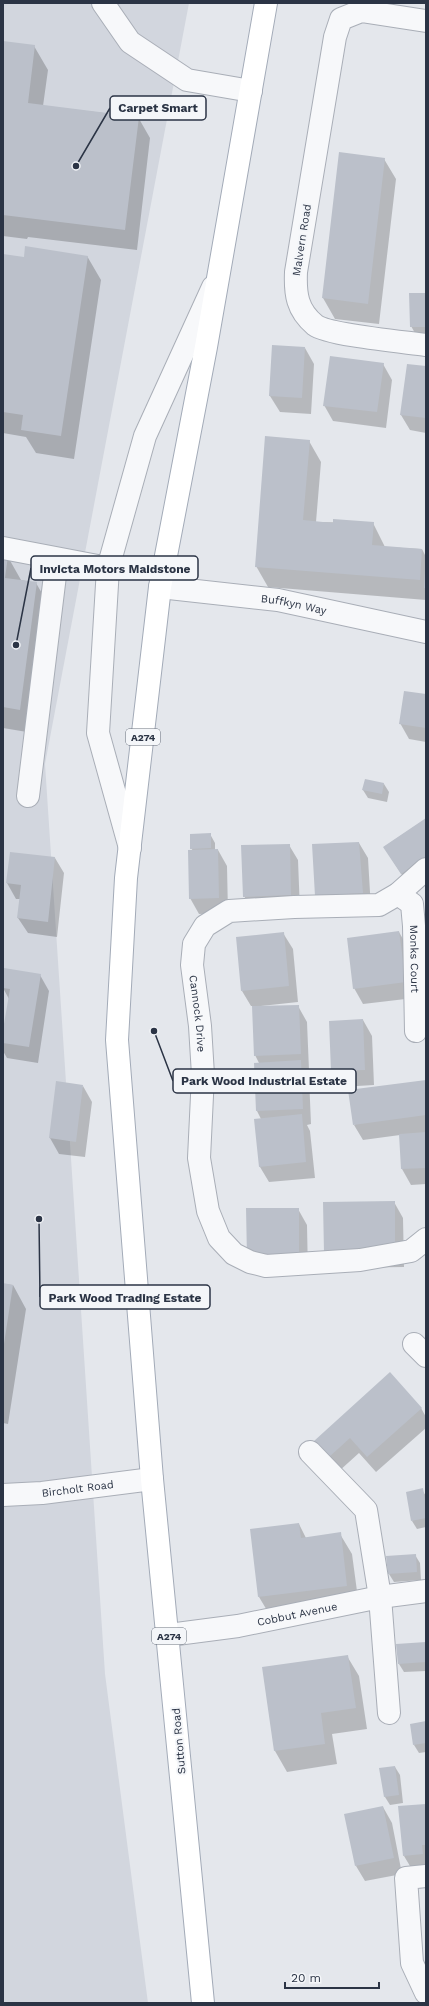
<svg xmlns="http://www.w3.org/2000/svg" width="429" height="2006" font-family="'Work Sans',sans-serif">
<rect width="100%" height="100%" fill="#e4e7ec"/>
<path fill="#d2d6de" d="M3 3H189L45 764 105 1674 148 2003H3Z"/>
<path fill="#0003" d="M3 42 34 46 48 70 43 106 138 117 150 138 137 250 28 237 27 239 3 236Z
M384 159 396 179 379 324 335 319 323 298Z
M3 255 25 258 87 256 101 280 74 459 36 453 26 437 3 433Z
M426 294V342H420L411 326Z
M305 348 314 364 311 414 280 412 270 396Z
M383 364 392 380 386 428 333 421 324 405Z
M426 367V433L410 430 401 415Z
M309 441 321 462 316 522 373 523 385 547 422 549 426 557V600L268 587 256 566Z
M3 556 8 557 21 580 36 583 50 607 33 733 3 728Z
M426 695V742L409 739 400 723Z
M384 784 389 792 387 802 368 798 363 790Z
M426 819V878L411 889 384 847Z
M210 834 215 843V850H218L227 866 228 913 199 914 190 898 193 851 191 848Z
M359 843 368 858 371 909 325 911 313 845Z
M289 845 298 860 300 911 253 912 244 896Z
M55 858 64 873 57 937 28 933 18 918 20 899H16L7 883Z
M399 932 408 948 414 998 363 1004 354 988Z
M283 933 293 949 298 1002 261 1006V1007L298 1006 307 1022 309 1070H305L309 1077 311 1124 307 1125 310 1131 315 1178 269 1182 260 1167 261 1119 257 1111 259 1063 255 1055 253 1006H251L242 991Z
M5 969 40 975 49 991 38 1063 7 1058 3 1051V1025L5 1026 9 999 3 988Z
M363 1020 372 1036 374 1085 341 1087 332 1071 330 1022Z
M426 1081V1184L411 1185 402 1169 400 1135 363 1140 354 1125Z
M83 1086 92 1102 85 1157 59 1154 50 1138Z
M394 1202 403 1218 404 1267 334 1268Z
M247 1209H298L307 1225 308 1274Z
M3 1284 13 1285 26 1309 8 1424 3 1423Z
M421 1408 426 1417V1428L376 1472 359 1453 338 1472 316 1441Z
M422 1490 426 1496V1527L417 1529 412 1521Z
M299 1524 306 1538 340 1534 352 1554 359 1606 271 1617 259 1597Z
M415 1555 420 1563 421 1580 394 1582 389 1574Z
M426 1643V1671L404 1672 399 1664Z
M347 1656 359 1676 367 1729 332 1734 337 1764 287 1772 275 1751 263 1668Z
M426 1722V1752L419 1753 414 1745Z
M395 1767 400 1775 403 1803 390 1805 385 1797Z
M426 1805V1870L413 1871 404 1856Z
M383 1807 392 1823 402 1874 365 1881 356 1866Z"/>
<path fill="#bbc0ca" d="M3 41 35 45 28 103 139 117 125 230 3 215Z
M339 152 385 158 368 304 322 298Z
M25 246 88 256 61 436 21 430 23 415 3 412V254L24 257Z
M409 293H426V327H410Z
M272 345 305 347 302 398 269 396Z
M330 356 384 363 377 412 323 406Z
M407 364 426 366V418L400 415Z
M265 436 310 440 303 520 333 523V519L374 522 372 545 422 549 420 580 255 567Z
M3 555 8 556 5 578 37 582 20 710 3 707Z
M425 569H426V588H424Z
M404 691 426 694V728L399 724Z
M365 779 384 783 382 794 362 790Z
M426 818V857L401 874 383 847Z
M211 833V848L190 849V834Z
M359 842 363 893 315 896 312 844Z
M290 844 291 895 243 897 241 845Z
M218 849 219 898 189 899 188 850Z
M10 852 55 857 48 922 17 918 21 885 6 883Z
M399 931 406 982 353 989 347 938Z
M284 932 289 986 241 991 236 937Z
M4 968 41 974 29 1047 3 1043V1024H4L10 989 3 988Z
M299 1005 301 1054 254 1056 252 1006Z
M363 1019 365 1070 331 1071 329 1021Z
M301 1060 303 1109 256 1111 254 1063Z
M426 1080V1115L353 1125 348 1090Z
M56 1081 83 1085 76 1142 49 1138Z
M302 1114 306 1162 259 1167 254 1119Z
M426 1132V1168L401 1169 399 1134Z
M395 1201V1252L324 1253 323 1202Z
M246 1208H299V1258H247Z
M3 1283 13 1285 4 1344H3Z
M390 1372 422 1408 367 1457 350 1438 329 1457 314 1441Z
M423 1488 426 1505V1518L411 1521 406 1492Z
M299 1523 301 1538 341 1532 347 1586 258 1597 250 1529Z
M416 1554 417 1572 388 1574 386 1556Z
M426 1642V1662L398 1664 396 1644Z
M348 1655 356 1708 321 1713 325 1744 274 1751 262 1667Z
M426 1721V1743L413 1745 410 1724Z
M395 1766 399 1795 384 1797 379 1768Z
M426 1804V1845H422L423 1854 403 1856 398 1806Z
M383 1806 394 1858 355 1866 344 1814Z"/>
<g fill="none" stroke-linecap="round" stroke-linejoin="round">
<g stroke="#a9aeb7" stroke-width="24">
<g id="minor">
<path d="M103 3 130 42 187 80 251 91"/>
<path d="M426 21 361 11 341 19 335 37 296 272C295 294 297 310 315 325 328 335 405 342 426 345"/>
<path d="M3 548 108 568"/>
<path id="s1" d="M160 587 278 600 426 632"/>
<path d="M28 796 57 559"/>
<path d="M130 848 98 733 108 568 145 436 213 287"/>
<path id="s2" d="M426 869 398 894 379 905 294 907 229 911 205 926 194 944 192 965 200 1026 203 1075 199 1158 208 1211 219 1238 234 1254 250 1262 266 1266 360 1260 411 1251 426 1239"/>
<path id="s3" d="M398 894 412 904 414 926 416 1031"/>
<path d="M414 1344 426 1356"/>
<path d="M310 1452 366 1510 380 1597 389 1713"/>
<path id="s4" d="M3 1495 42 1493 152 1479"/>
<path id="s5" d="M169 1635 238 1626 380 1597 426 1591"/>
<path d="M426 1876 406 1878 412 1963 426 1993"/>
</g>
</g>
<g stroke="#a3abb8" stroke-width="24">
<path id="major" d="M203 2003 152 1479 117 1040 126 878 160 587 206 347 266 3"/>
</g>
<use href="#minor" stroke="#f7f8fa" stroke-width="22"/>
<use href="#major" stroke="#fff" stroke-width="22"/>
</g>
<g text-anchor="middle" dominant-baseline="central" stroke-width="4" stroke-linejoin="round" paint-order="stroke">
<g fill="#f4f6f9" stroke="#676e7b" stroke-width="1">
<rect x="126" y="729" width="34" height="16" rx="3"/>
<rect x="152" y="1628" width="34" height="16" rx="3"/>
</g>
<g font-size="10" font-weight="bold" fill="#2b3445">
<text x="143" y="737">A274</text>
<text x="169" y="1636">A274</text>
</g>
<g font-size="11" fill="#2b3445" stroke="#f4f6f9">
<text transform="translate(302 240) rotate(-81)">Malvern Road</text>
<text stroke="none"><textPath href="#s1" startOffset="135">Buffkyn Way</textPath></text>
<text stroke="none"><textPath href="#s3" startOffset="72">Monks Court</textPath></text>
<text stroke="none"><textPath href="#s2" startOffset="329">Cannock Drive</textPath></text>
<text stroke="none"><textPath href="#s4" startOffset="75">Bircholt Road</textPath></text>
<text stroke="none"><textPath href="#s5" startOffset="130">Cobbut Avenue</textPath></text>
<text transform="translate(179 1741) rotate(-95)">Sutton Road</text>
</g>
</g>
<path fill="none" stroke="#2b3445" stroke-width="1.5" d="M76 166L110 108M16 645L31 568M154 1031L173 1081M39 1219L40 1297"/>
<g fill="#2b3445" stroke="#f4f6f9" stroke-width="1.5">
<circle cx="76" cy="166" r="4"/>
<circle cx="16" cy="645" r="4"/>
<circle cx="154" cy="1031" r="4"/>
<circle cx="39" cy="1219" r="4"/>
</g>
<g fill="#f4f6f9" stroke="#2b3445" stroke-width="1.5">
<rect x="110" y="96" width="96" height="24" rx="4"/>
<rect x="31" y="556" width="167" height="24" rx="4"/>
<rect x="173" y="1069" width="183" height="24" rx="4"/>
<rect x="40" y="1285" width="170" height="24" rx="4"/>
</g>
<g font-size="12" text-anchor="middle" font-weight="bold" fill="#2b3445">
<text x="158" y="112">Carpet Smart</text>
<text x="115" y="573">Invicta Motors Maidstone</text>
<text x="264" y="1085">Park Wood Industrial Estate</text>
<text x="125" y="1302">Park Wood Trading Estate</text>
</g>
<rect width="429" height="2006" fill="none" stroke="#2b3445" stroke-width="8"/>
<path d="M285 1982v6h94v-6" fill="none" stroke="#2b3445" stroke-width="2"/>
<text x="291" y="1982" font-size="12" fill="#2b3445" stroke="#f4f6f9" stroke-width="3" paint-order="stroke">20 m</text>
</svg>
